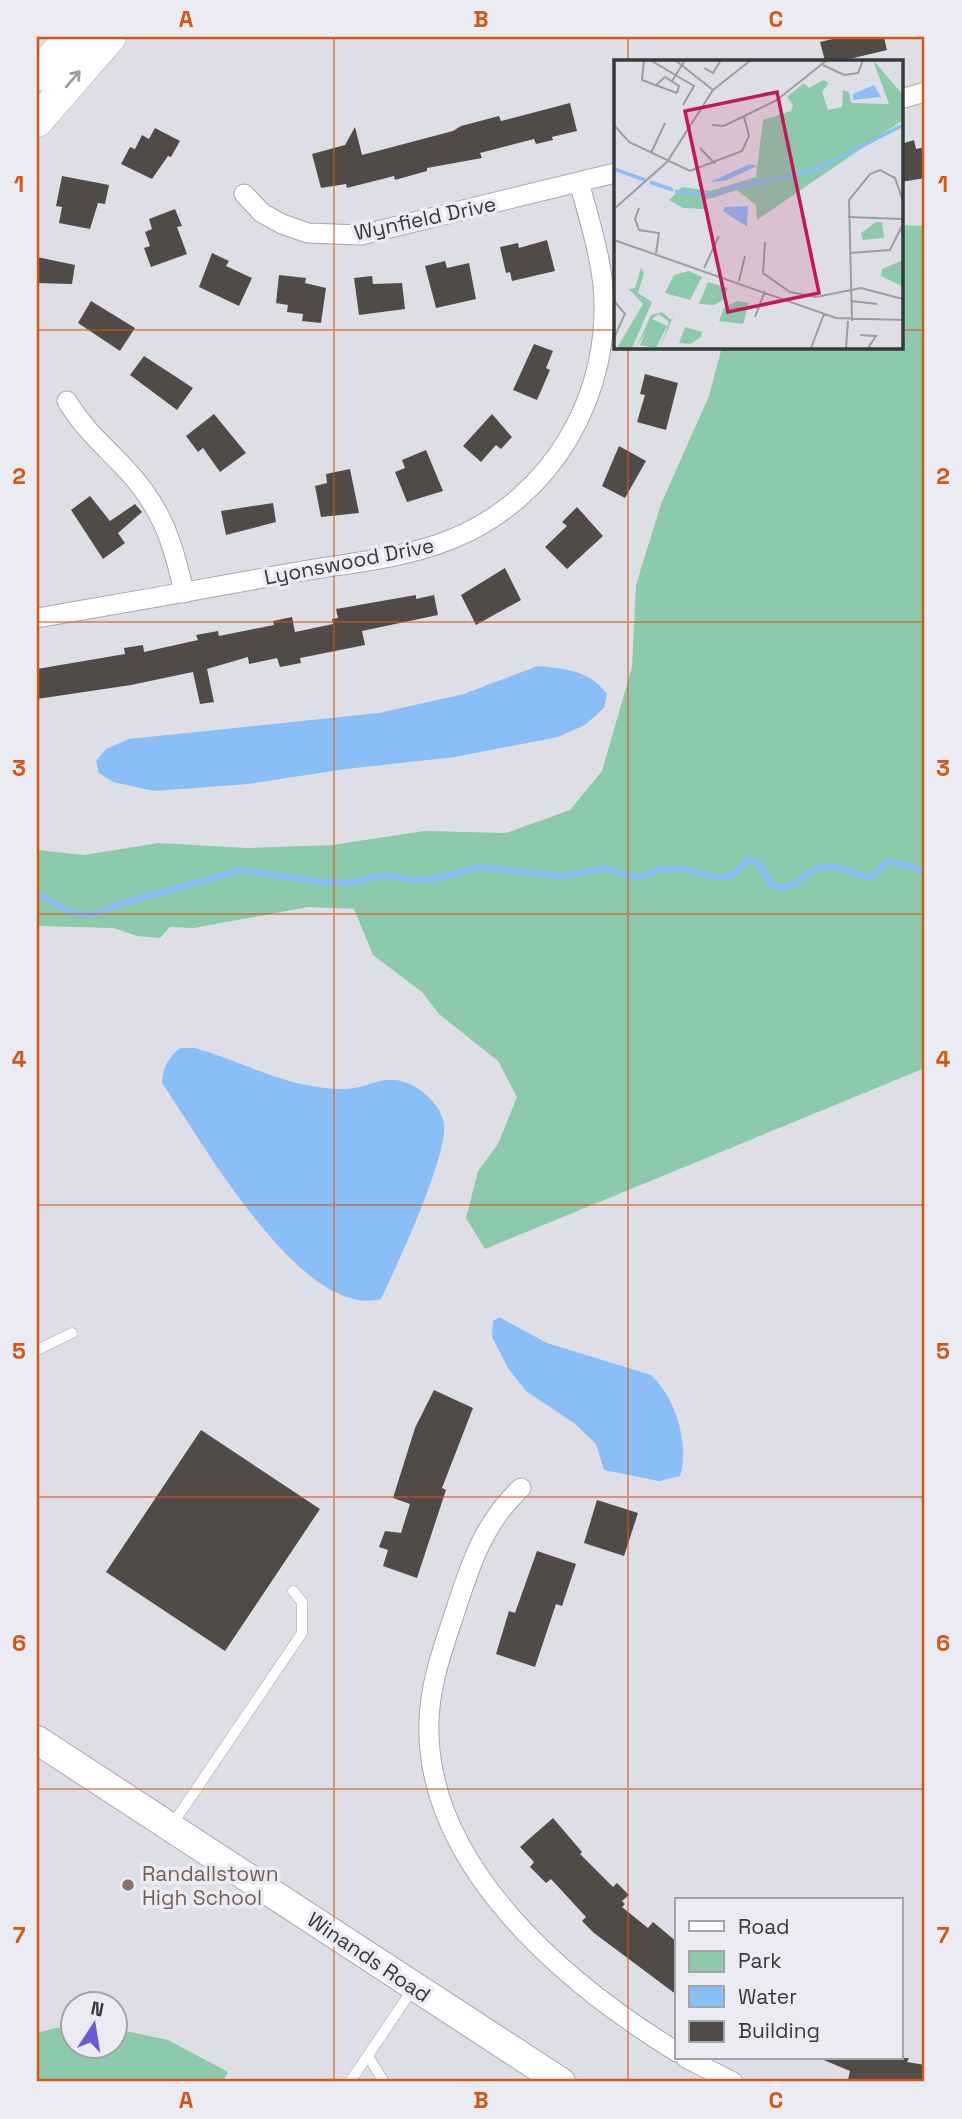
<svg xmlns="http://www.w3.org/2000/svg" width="962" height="2119" font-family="'Space Grotesk',sans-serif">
<rect width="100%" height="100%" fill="#dedfe6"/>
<path fill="#8ccaab" d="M901 225 925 226V1068L485 1249 466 1218 478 1171 498 1144 517 1097 498 1061 439 1014 422 992 373 955 354 909 308 907 194 928 170 927 160 938 137 936 114 928 37 926V850L84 855 159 843 247 848 332 845 424 831 506 833 570 810 602 771 632 667 636 585 661 504 709 396 722 347 901 346Z
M55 2028H73L74 2046H116V2029L168 2040 228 2072 223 2082H37V2033Z"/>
<path fill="#8abef6" d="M538 666C566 669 589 670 607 694L604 708 585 725 558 737 455 757 346 769 248 784 154 791 113 782 99 773 96 761 106 749 129 739 379 713 464 694Z
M180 1048H195C231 1058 265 1076 301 1084 316 1087 339 1091 354 1088 367 1086 382 1078 395 1080 416 1082 441 1103 444 1124 448 1156 397 1265 381 1299 301 1320 201 1139 162 1083 163 1067 168 1058 180 1048Z
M499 1317 547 1343 651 1375C675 1397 690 1444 680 1476L659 1481 604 1470 596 1444 574 1423 526 1391 508 1368 492 1337 493 1321Z"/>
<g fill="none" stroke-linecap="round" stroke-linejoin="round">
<path stroke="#8abef6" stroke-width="6" d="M37 893 72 913 93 915 123 903 241 870 329 883H350L382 875 413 880 438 878 478 867 562 876 604 868 637 878 660 869H682L720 878 733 875 748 859C769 864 763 885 778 887 795 890 806 870 822 867 837 864 856 874 870 878L889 861 913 867 925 874"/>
</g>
<path fill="#514b48" d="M841 37H884L887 50 841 61H825L820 42Z
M570 103 577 131 552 137 553 140 536 144 534 139 480 153 482 158 427 168V171L395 180 394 176 347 188 346 184 321 188 312 154 345 145 355 127 362 155 453 131 461 126 499 116 501 121Z
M155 128 180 141 171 157 168 156 152 179 121 164 130 147 135 149 142 135 149 139Z
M914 140 916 149 925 147V178L901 182V144Z
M62 176 109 185 105 204 98 203 90 229 59 223 62 207 56 206Z
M175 209 182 226 177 227 187 254 151 267 144 248 150 246 145 232 152 229 149 219Z
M547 240 555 271 512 281 510 272 506 273 500 247 518 243 519 248Z
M212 253 229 261 226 266 252 278 239 306 199 287Z
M37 257 75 265 72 284 37 283Z
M445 261 447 268 469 263 476 299 436 308 425 266Z
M279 275 306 278 305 283 326 288 321 323 302 321 303 314 287 312 288 305 276 303Z
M372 276 373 284 402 283 405 309 359 315 354 278Z
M91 301 135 328 120 351 78 323Z
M534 344 553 351 546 368 550 370 537 400 513 390Z
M144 356 193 388 177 410 130 375Z
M645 374 678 383 666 430 637 422 645 395 640 394Z
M214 414 246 453 220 472 203 448 198 452 186 436Z
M492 414 512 437 501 449 496 445 481 462 463 446Z
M619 446 646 461 625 498 602 486Z
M426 450 443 491 407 502 395 472 405 468 402 460Z
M350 469 359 513 321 517 315 486 327 483 326 474Z
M90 496 110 521 135 504 142 512 118 533 125 543 103 559 71 510Z
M273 503 276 522 226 535 221 511Z
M577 507 603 536 567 569 545 547 567 526 562 522Z
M505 568 521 600 476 625 461 595Z
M416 595V599L434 595 438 615 362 631 365 645 300 658 301 663 280 667 277 658 249 664 248 657 207 669 214 702 200 704 193 672 131 685 37 699V669L125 654 124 648 143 645 144 652 198 640 196 635 218 631 219 636 274 625 273 621 292 617 295 632 333 624 332 619 338 618 336 609Z
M434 1390 473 1408 442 1488 446 1490 417 1578 383 1566 388 1550 379 1547 385 1531 401 1533 410 1504 393 1498 415 1428Z
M201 1430 320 1509 225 1651 106 1572Z
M597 1500 638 1513 624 1556 584 1543Z
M537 1551 576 1564 562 1606 556 1604 535 1667 496 1654 509 1611 515 1613Z
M553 1818 582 1852 580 1854 613 1887 617 1883 629 1895 622 1901 625 1904 622 1907 648 1928 653 1922 677 1942V1995L594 1933 582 1921 586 1917 551 1879 546 1883 530 1867 534 1862 520 1847Z
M819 2058H909L907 2062 925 2065V2082H856L848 2080 850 2071Z"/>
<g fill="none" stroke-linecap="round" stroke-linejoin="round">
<g stroke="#a6a7ae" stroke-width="11">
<path id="lane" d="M37 1350 72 1333
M172 1825 302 1633V1602L293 1591
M368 2056 384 2082
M350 2082 414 1987"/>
</g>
<g stroke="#a6a7ae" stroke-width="21">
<path id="street" d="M901 99 925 92
M244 194 262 213 282 224 308 233 361 235 615 173
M67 401C83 428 103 445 124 467 161 506 173 541 184 593
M37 618C124 603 210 588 297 572 348 563 403 559 452 539 553 498 613 393 603 285 599 250 588 215 579 182
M521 1488C482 1524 469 1569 453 1618 442 1651 430 1685 429 1721 424 1865 565 1983 677 2052
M686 2058 733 2082"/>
</g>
<g stroke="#a6a7ae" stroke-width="30">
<path id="secondary" d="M37 1740 561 2082"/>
</g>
<g stroke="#a6a7ae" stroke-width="33">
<path id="primary" d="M37 75 71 37
M37 121 110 37"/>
</g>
<use href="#lane" stroke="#fff" stroke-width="10"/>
<use href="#street" stroke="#fff" stroke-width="19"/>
<use href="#secondary" stroke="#fff" stroke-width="28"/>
<use href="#primary" stroke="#fff" stroke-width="32"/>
</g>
<defs><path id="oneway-shaft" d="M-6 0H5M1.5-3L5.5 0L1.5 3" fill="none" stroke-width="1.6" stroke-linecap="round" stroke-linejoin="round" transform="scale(1.75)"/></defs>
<use stroke="#9c9c9d" href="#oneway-shaft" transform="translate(73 79) rotate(-49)"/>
<path fill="none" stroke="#d65611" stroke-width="2" stroke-opacity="0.55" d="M334 37V2082M628 37V61M37 330H615M901 330H925M628 346V2082M37 622H925M37 914H925M37 1205H925M37 1497H925M37 1789H925"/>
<circle fill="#8d6e63" stroke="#ebecf3" stroke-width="2.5" cx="128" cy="1885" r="7"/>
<g text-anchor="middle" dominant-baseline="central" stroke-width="7" stroke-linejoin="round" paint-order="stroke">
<g font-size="21" fill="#38393b" stroke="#ebecf3">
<text transform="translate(425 218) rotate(-12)">Wynfield Drive</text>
<text transform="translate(349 561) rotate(-11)">Lyonswood Drive</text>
<text transform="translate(369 1957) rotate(34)">Winands Road</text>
</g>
<g font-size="21" fill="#785e54" stroke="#ebecf3" text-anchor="start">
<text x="142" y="1873">Randallstown<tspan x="142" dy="24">High School</tspan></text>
</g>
</g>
<g transform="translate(614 60)">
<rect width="289" height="289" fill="#dedfe6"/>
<path d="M259 0 289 35V60L143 160 142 145 123 130 91 140V149L69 148 55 140 68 127 96 131 142 117 149 60 177 51 179 45 173 37 190 23 195 28 209 20 215 23 208 32 214 50 228 47 229 30 235 32 237 43 275 44ZM262 162H268L270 178 249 180 247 173ZM289 200 288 226 267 216 268 209ZM27 208 30 213 24 233 38 242 18 288H3L29 244 15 229 21 228ZM75 211 88 217 76 240 51 233 60 215ZM94 222 114 228 109 240 100 245 85 244ZM123 241 135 243 129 264 105 261 110 248ZM63 247 46 288 55 262 45 254 38 259 53 266 42 288 26 285 32 271 22 288 37 255 48 252 57 260ZM71 267 88 272 87 277 77 284 65 283Z" fill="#8ccaab"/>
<path d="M260 25 267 37 239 40V34ZM136 104 143 106 111 121 96 122ZM134 146 133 167 109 151 111 147Z" fill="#8abef6"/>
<path fill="none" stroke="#8abef6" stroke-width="3.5" d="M0 109 31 120M36 122 59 130M61 131 99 136 112 129 201 110 289 65"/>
<path fill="none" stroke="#9c9da2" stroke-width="2" d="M30 0 28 20 63 33M36 0 80 26 69 45M61 0 99 30M209 5 230 15 244 13 249 0M90 8 99 13 107 0M58 21 71 0M41 26 51 17 65 26 63 33M0 65 15 82 76 111 128 91 135 76 130 57M98 65 110 66 163 40 213 0M86 88 101 104M37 93 51 63M25 148 21 159 25 170 45 173 42 193M0 149 53 102 99 30 137 0M234 157 289 159M0 180 222 258 289 260M151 182 149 213 176 232 202 237 247 228 289 239M236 193 276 190 289 164M90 208 105 176M125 221 131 196M0 241 11 254 0 278M238 241 263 244M141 257 151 231M238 261 235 140 256 114 266 110 281 118 289 141M246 275 262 276 254 288M197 288 210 254M232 288 234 261"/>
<path fill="#c2185b" fill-opacity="0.15" stroke="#c2185b" stroke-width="3.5" d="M163 32 205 233 114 252 71 51Z"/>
<rect width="289" height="289" fill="none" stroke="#38393b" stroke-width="3.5"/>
</g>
<rect width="962" height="2119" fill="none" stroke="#ebecf3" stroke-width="77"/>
<rect x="675" y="1898" width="228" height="161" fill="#ebecf3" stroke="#a3a4a9" stroke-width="2"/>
<rect x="689" y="1921" width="35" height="10" fill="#ffffff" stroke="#a3a4a9" stroke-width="2"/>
<text x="738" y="1934" font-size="21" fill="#38393b">Road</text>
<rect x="689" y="1951" width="35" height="21" fill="#8ccaab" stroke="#a3a4a9" stroke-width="2"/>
<text x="738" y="1968" font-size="21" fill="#38393b">Park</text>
<rect x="689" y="1986" width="35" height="21" fill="#8abef6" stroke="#a3a4a9" stroke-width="2"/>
<text x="738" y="2004" font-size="21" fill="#38393b">Water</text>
<rect x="689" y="2021" width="35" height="21" fill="#514b48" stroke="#a3a4a9" stroke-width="2"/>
<text x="738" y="2038" font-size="21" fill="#38393b">Building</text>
<g transform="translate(94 2025) rotate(12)"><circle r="33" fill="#ebecf3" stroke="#a3a4a9" stroke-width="2"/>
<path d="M0-5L12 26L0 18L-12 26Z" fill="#695bd4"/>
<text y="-10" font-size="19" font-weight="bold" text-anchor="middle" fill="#38393b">N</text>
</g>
<rect x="38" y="38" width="885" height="2042" fill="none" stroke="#d65611" stroke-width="2.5"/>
<g font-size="23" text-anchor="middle" font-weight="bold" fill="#d65611">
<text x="186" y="27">A</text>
<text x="481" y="27">B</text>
<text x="776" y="27">C</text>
<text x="19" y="192">1</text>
<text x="943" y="192">1</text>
<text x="19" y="484">2</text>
<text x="943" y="484">2</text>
<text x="19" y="776">3</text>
<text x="943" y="776">3</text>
<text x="19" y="1067">4</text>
<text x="943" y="1067">4</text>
<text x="19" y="1359">5</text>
<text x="943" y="1359">5</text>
<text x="19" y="1651">6</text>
<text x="943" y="1651">6</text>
<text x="19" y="1943">7</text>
<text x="943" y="1943">7</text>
<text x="186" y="2108">A</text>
<text x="481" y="2108">B</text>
<text x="776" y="2108">C</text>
</g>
</svg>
